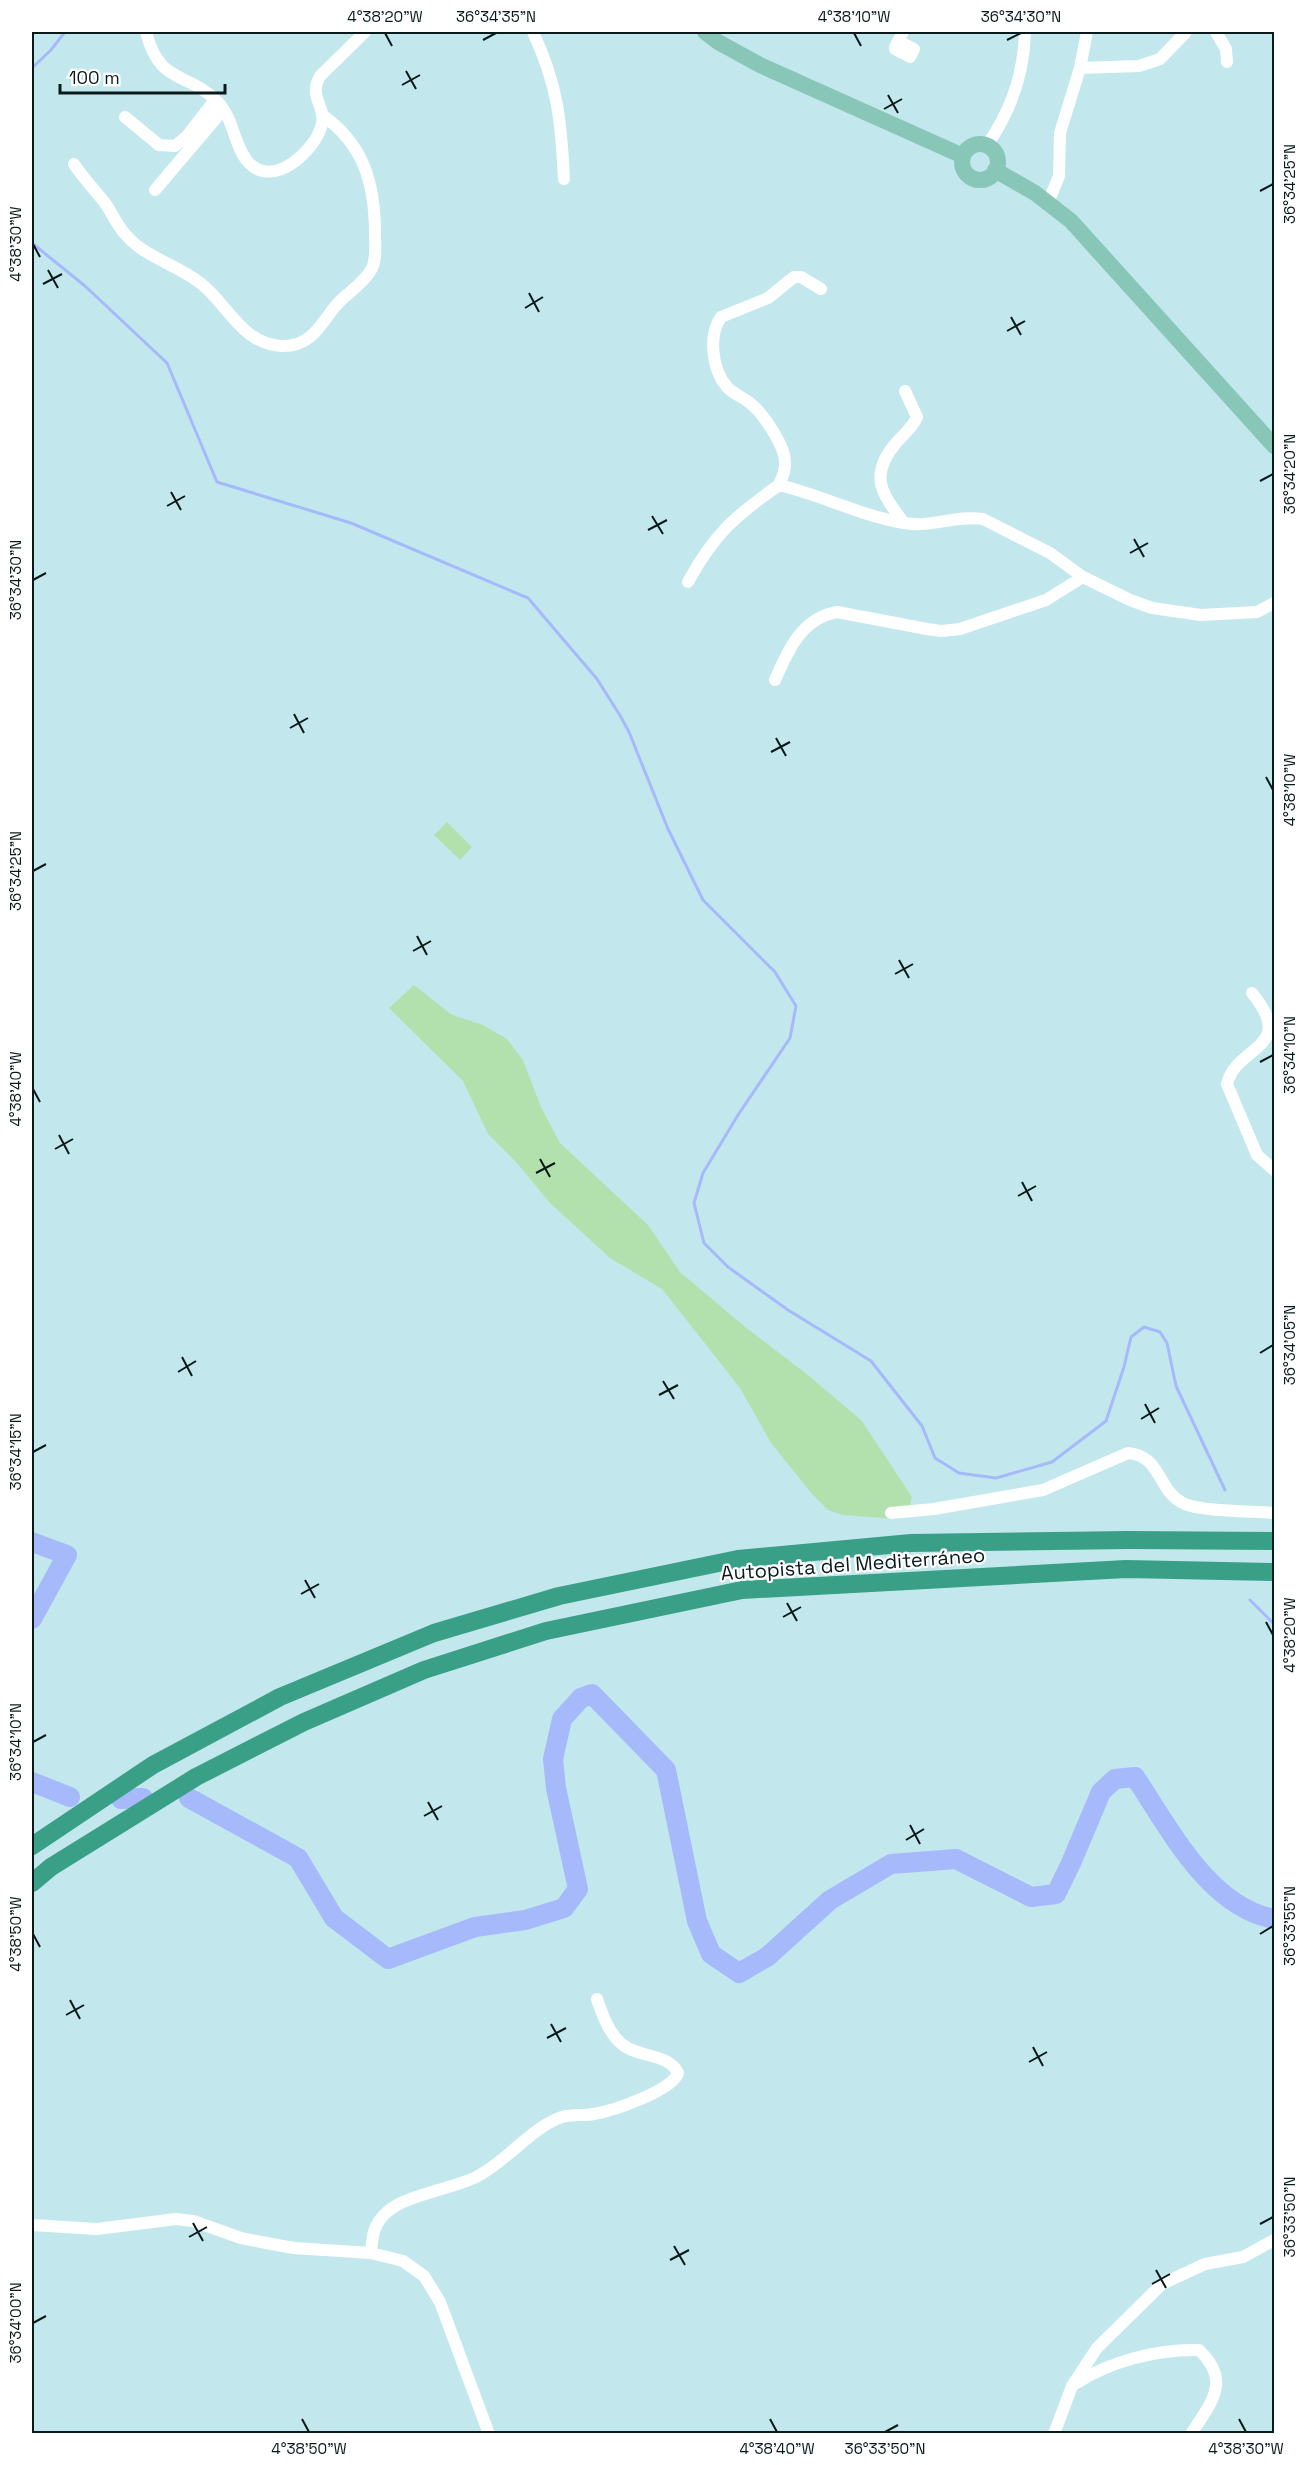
<svg xmlns="http://www.w3.org/2000/svg" width="1306" height="2465" font-family="'Space Grotesk',sans-serif">
<rect width="100%" height="100%" fill="#c2e8ed"/>
<path fill="#b3e1ad" d="M447 822 472 847 460 860 434 835Z
M414 985 452 1015 483 1025 507 1039 523 1060 541 1107 560 1143 648 1225 680 1272 744 1326 809 1376 862 1421 912 1497 909 1509 896 1519 843 1515 828 1510 813 1495 771 1443 740 1388 662 1289 610 1258 549 1202 517 1163 488 1134 463 1081 389 1008Z"/>
<g fill="none" stroke-linecap="round" stroke-linejoin="round">
<path stroke="#a5b9fb" stroke-width="3" d="M32 68 51 50 65 32
M32 243 85 286 167 363 217 482 351 523 528 598 597 679 621 717 629 732 668 829 703 900 775 972 796 1006 790 1038 738 1115 703 1173 694 1203 704 1243 728 1267 788 1310 871 1361 922 1426 935 1458 959 1473 996 1478 1052 1462 1106 1421 1124 1367 1131 1337 1144 1327 1160 1332 1167 1343 1176 1386 1225 1490
M1250 1600 1274 1624"/>
<path stroke="#a5b9fb" stroke-width="20" d="M32 1542 67 1555 32 1619
M32 1782 70 1797
M189 1798 298 1858 334 1918 388 1959 475 1927 525 1920 564 1908 578 1889 556 1788 553 1759 562 1719 581 1698 592 1694 666 1770 697 1921 711 1954 739 1973 767 1957 830 1900 891 1864 956 1859 1031 1897 1056 1894 1071 1863 1101 1792 1115 1779 1135 1777C1170 1829 1208 1906 1274 1919
M121 1799 143 1798"/>
<path stroke="#fff" stroke-width="12" d="M146 32C160 86 186 70 218 102 234 119 234 147 249 163 274 189 316 150 322 124 326 105 308 98 320 76L365 32
M533 32C558 86 561 120 564 179
M1216 32 1226 49 1227 62
M898 41 914 49 910 57 895 49V47L903 32
M1080 68 1139 66 1160 59 1186 32
M125 117 159 145 175 146 187 136 215 100
M987 145C1011 111 1024 73 1025 32
M74 164C83 178 95 190 105 203 112 213 117 225 125 234 146 259 180 265 204 286 229 308 244 344 281 346 309 347 319 328 333 309 344 294 362 286 371 270 377 260 375 245 375 234 375 184 364 144 322 115
M155 190 223 110
M1048 203 1059 176 1060 133 1080 68 1087 32
M779 485C782 478 786 470 785 462 785 446 763 413 750 403 743 397 733 394 727 387 712 370 708 335 721 317L768 298 794 277H801L821 289
M904 523C882 494 868 476 896 443 903 435 913 427 917 417L905 391
M688 582C714 534 735 516 779 485 821 495 862 516 904 523 931 528 956 515 983 519L1050 553 1083 577 1130 600 1152 608 1201 615 1257 612 1274 603
M775 680C788 650 802 618 837 612L927 629 941 631 960 629 1046 600 1083 577
M1252 993C1298 1049 1236 1045 1227 1084L1257 1155 1274 1170
M891 1513 934 1509 1043 1490 1128 1453C1161 1456 1157 1488 1181 1502 1196 1512 1254 1511 1274 1513
M32 2225 97 2229 176 2219 193 2221 241 2238 266 2243 294 2248 371 2253 403 2261 424 2276 440 2302 489 2434
M371 2253C372 2236 374 2223 387 2212 406 2195 452 2189 476 2177 505 2163 533 2126 562 2117 573 2114 584 2116 594 2114 613 2111 673 2090 678 2073 669 2053 639 2058 623 2045 609 2034 603 2016 597 1999
M1075 2384C1110 2361 1158 2349 1199 2350 1232 2381 1211 2403 1191 2434
M1054 2434 1072 2386 1097 2348 1162 2284 1205 2264 1243 2257 1274 2240"/>
<path stroke="#88c6b7" stroke-width="16" d="M705 32 718 42 760 65 963 156
M962 162a18 18 0 1 1 36 0a18 18 0 1 1-36 0Z
M995 170 1035 193 1071 221 1274 446"/>
<path stroke="#39a087" stroke-width="18" d="M32 1846 153 1765 280 1697 434 1633 559 1596 738 1559 911 1543 1129 1540 1274 1541
M32 1883 51 1867 196 1777 304 1722 424 1670 546 1631 742 1590 1126 1569 1274 1572"/>
</g>
<path fill="none" stroke="#0a191a" stroke-width="2" d="M385 33 392 46M854 33 861 46M483 40 496 33M1007 40 1021 33M406 71 416 89M402 85 420 75M888 95 898 113M884 109 902 99M1260 191 1273 184M33 244 40 257M48 270 58 288M43 284 62 274M529 293 539 312M525 308 543 297M1011 317 1021 335M1007 331 1025 321M1260 481 1273 474M171 492 181 510M167 506 185 496M652 516 663 534M648 530 667 520M1134 539 1144 557M1130 553 1148 543M33 580 46 573M294 714 304 733M290 728 308 718M776 738 786 756M771 752 790 742M1266 777 1273 790M33 871 46 864M417 936 427 955M413 951 431 941M899 960 909 978M895 974 913 964M1260 1062 1273 1055M33 1089 40 1102M59 1135 69 1154M55 1149 73 1139M540 1159 550 1177M536 1173 555 1163M1022 1182 1032 1201M1018 1196 1036 1186M1260 1353 1273 1345M182 1357 192 1376M178 1372 196 1361M663 1381 674 1399M659 1395 678 1385M1145 1404 1155 1423M1141 1419 1159 1408M33 1452 46 1445M305 1580 315 1598M301 1594 319 1584M787 1603 797 1621M783 1617 801 1607M1266 1622 1273 1635M33 1742 46 1735M428 1802 438 1820M424 1816 442 1806M910 1825 920 1844M906 1840 924 1829M33 1934 40 1947M1260 1934 1273 1926M70 2000 80 2019M66 2015 84 2005M551 2024 561 2042M547 2038 566 2028M1033 2047 1043 2066M1029 2062 1047 2052M193 2223 203 2241M1260 2224 1273 2217M189 2237 207 2227M674 2246 685 2265M670 2260 689 2250M1156 2270 1166 2288M1152 2284 1170 2274M33 2323 46 2316M302 2419 309 2432M770 2419 777 2432M1239 2419 1246 2432M885 2432 898 2425"/>
<g text-anchor="middle" dominant-baseline="central" stroke-width="4.5" stroke-linejoin="round" paint-order="stroke">
<g font-size="20" fill="#0a191a" stroke="#fff">
<text transform="translate(853 1564) rotate(-4)">Autopista del Mediterráneo</text>
</g>
</g>
<rect width="1306" height="2465" fill="none" stroke="#ffffff" stroke-width="66"/>
<path d="M60 84v9h165v-9" fill="none" stroke="#0a191a" stroke-width="3"/>
<text x="69" y="84" font-size="18" fill="#0a191a" stroke="#ffffff" stroke-width="4.5" paint-order="stroke">100 m</text>
<rect x="33" y="33" width="1240" height="2399" fill="none" stroke="#0a191a" stroke-width="2"/>
<g font-size="15" text-anchor="middle" fill="#0a191a">
<text x="385" y="22">4°38'20"W</text>
<text x="496" y="22">36°34'35"N</text>
<text x="854" y="22">4°38'10"W</text>
<text x="1021" y="22">36°34'30"N</text>
<text transform="translate(1290 184) rotate(-90)" y="5">36°34'25"N</text>
<text transform="translate(16 244) rotate(-90)" y="5">4°38'30"W</text>
<text transform="translate(1290 474) rotate(-90)" y="5">36°34'20"N</text>
<text transform="translate(16 580) rotate(-90)" y="5">36°34'30"N</text>
<text transform="translate(1290 790) rotate(-90)" y="5">4°38'10"W</text>
<text transform="translate(16 871) rotate(-90)" y="5">36°34'25"N</text>
<text transform="translate(1290 1055) rotate(-90)" y="5">36°34'10"N</text>
<text transform="translate(16 1089) rotate(-90)" y="5">4°38'40"W</text>
<text transform="translate(1290 1345) rotate(-90)" y="5">36°34'05"N</text>
<text transform="translate(16 1452) rotate(-90)" y="5">36°34'15"N</text>
<text transform="translate(1290 1635) rotate(-90)" y="5">4°38'20"W</text>
<text transform="translate(16 1742) rotate(-90)" y="5">36°34'10"N</text>
<text transform="translate(1290 1926) rotate(-90)" y="5">36°33'55"N</text>
<text transform="translate(16 1934) rotate(-90)" y="5">4°38'50"W</text>
<text transform="translate(1290 2217) rotate(-90)" y="5">36°33'50"N</text>
<text transform="translate(16 2323) rotate(-90)" y="5">36°34'00"N</text>
<text x="309" y="2454">4°38'50"W</text>
<text x="777" y="2454">4°38'40"W</text>
<text x="885" y="2454">36°33'50"N</text>
<text x="1246" y="2454">4°38'30"W</text>
</g>
</svg>
